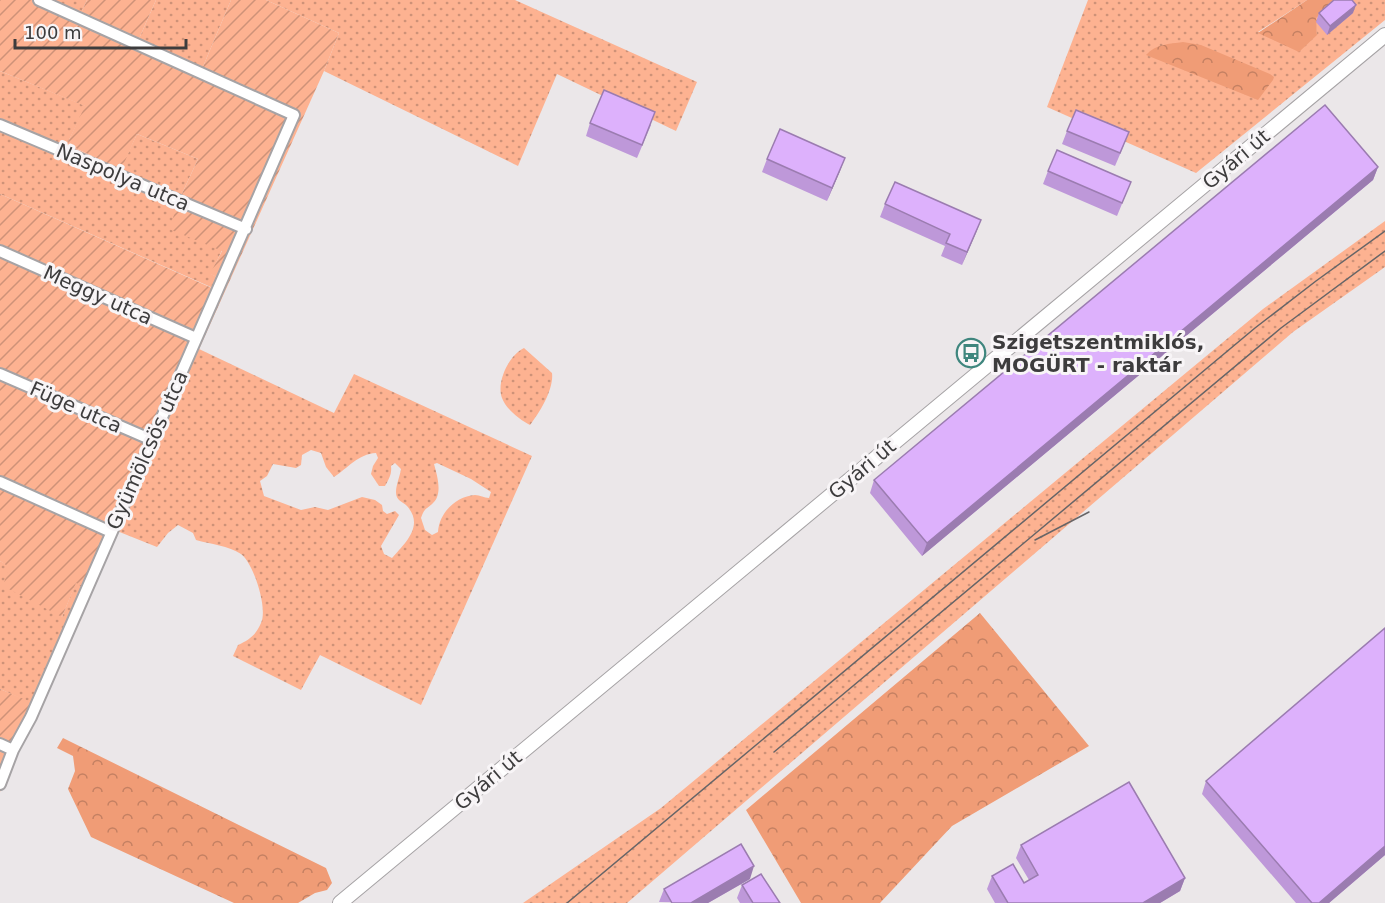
<svg xmlns="http://www.w3.org/2000/svg" width="1385" height="903" font-family="'DejaVu Sans',sans-serif">
<defs>
<pattern id="grass-dots" width="8" height="8" patternUnits="userSpaceOnUse" patternTransform="scale(1.5)"><rect width="8" height="8" fill="#fdb291"/><path d="M2 2h.1M6 6h.1" fill="none" stroke="#ce9278" stroke-width="1.8" stroke-linecap="round"/></pattern>
<pattern id="forest-crowns" width="20" height="18" patternUnits="userSpaceOnUse" patternTransform="scale(1.5)"><rect width="20" height="18" fill="#f09c76"/><path d="M2 6a3 3 0 1 1 6 0M12 15a3 3 0 1 1 6 0" fill="none" stroke="#c48062"/></pattern>
<pattern id="garden-furrows" width="10" height="10" patternUnits="userSpaceOnUse" patternTransform="scale(1.5)"><rect width="10" height="10" fill="#fdb291"/><path d="M-1 1l2-2M0 10L10 0M9 11l2-2" fill="none" stroke="#ce9278"/></pattern>
</defs>
<rect width="100%" height="100%" fill="#ebe7e9"/>
<path fill="url(#grass-dots)" fill-rule="evenodd" d="M53 0H87L81 13Z
M156 0H231L202 69 138 41Z
M266 0H515L697 82 676 131 557 74 518 166 324 71 339 33Z
M1088 0H1307L1258 32 1317 35 1315 18 1337 0H1385V20L1196 173 1047 107Z
M0 71 86 106 67 144 120 170 137 134 198 159 180 198 222 250 211 274 217 277 213 288 0 194Z
M1385 221V267L1293 332 627 903H523L661 808 1263 309Z
M524 348 552 373C554 389 540 412 530 425 520 420 506 409 502 398 496 382 509 355 524 348Z
M199 349 334 413 354 374 532 456 421 705 320 655 301 690 233 656 238 645C249 640 256 635 261 623 268 609 254 564 241 554 229 546 210 544 196 540L193 533 178 525 168 533 157 547 117 531ZM311 450 321 453 326 467 334 477C348 468 358 454 376 453L378 458 373 466 371 474 379 486H385C389 479 392 474 391 466L395 463 401 469C400 476 396 485 396 492 396 501 402 501 407 506 425 526 404 544 392 558L384 554 381 546 399 515 395 511 387 514 383 511 382 505 375 500 362 497 328 510 315 507 301 510 264 496 260 481 267 476 273 464 296 468 301 465 302 455ZM437 463 471 479 491 492 489 498C484 498 480 495 475 495 456 496 439 513 438 532L432 535 425 530 421 518C425 507 426 510 433 503 443 494 437 475 434 464Z
M0 561 9 566 62 617 76 582 83 586 31 703 0 689Z"/>
<path fill="url(#forest-crowns)" d="M1307 0H1337L1316 18 1317 35 1299 52 1258 33Z
M1183 42 1201 45 1270 74 1274 77 1273 80 1258 100 1146 55C1156 44 1169 44 1183 42Z
M980 613 1089 746 952 826 880 903H801L746 810Z
M63 738 326 868 332 883 327 890 315 893 298 903H234L91 837 68 789 75 771 73 756 57 748Z"/>
<path fill="url(#garden-furrows)" d="M0 0H53L81 13 87 0H156L138 41 202 69 231 0H266L339 33 324 71 0 792V689L31 702 83 586 76 583 62 617 3 586 9 567 0 561V194L212 288 217 277 210 274 222 251 169 229 180 198 198 159 137 134 121 170 67 144 85 106 0 71Z"/>
<g fill="none" stroke-linecap="round" stroke-linejoin="round">
<g stroke="#a6a3a5" stroke-width="14">
<path id="minor" d="M0 125 246 229
M0 251 196 338
M0 374 152 440
M0 482 111 532
M0 744 13 750
M0 784 13 750 31 717 294 115 39 0"/>
</g>
<g stroke="#a6a3a5" stroke-width="16">
<path id="tertiary" d="M340 903 1385 35"/>
</g>
<use href="#minor" stroke="#fff" stroke-width="10"/>
<use href="#tertiary" stroke="#fff" stroke-width="14"/>
<path stroke="#676567" stroke-width="1.5" d="M1035 540 1089 512
M774 752 1281 328 1385 251
M567 903 1255 328 1316 281 1385 231"/>
</g>
<path fill="#be98d9" d="M1319 13H1353L1327 35 1316 22Z
M590 123 651 125 637 158 586 136Z
M1067 131 1124 145 1115 166 1062 144Z
M767 159 840 171 827 201 762 172Z
M1378 167 1373 180 922 556 870 493 874 480Z
M1048 171 1131 182 1117 216 1043 184Z
M885 204 981 220 962 265 941 256 945 246 880 217Z
M1206 781 1385 855 1329 903H1296L1202 794Z
M1021 845 1185 878 1180 891 1160 903H995L987 889 992 876 1024 883 1029 880 1016 858Z
M750 879 708 903 659 902 664 889Z
M742 885 780 903H740L737 898Z"/>
<path fill="#9b7cb0" d="M1356 5 1353 13 1327 35 1330 26Z
M845 158 840 171 827 201 832 188Z
M1378 167 1373 180 922 556 927 543Z
M981 220 976 233 962 265 967 252Z
M1385 846V855L1329 903H1319Z
M754 866 750 879 708 903H691Z
M1185 878 1180 891 1160 903H1143Z"/>
<path fill="#ddb1fc" stroke="#9b7cb0" stroke-width="1.5" d="M1334 0H1352L1356 5 1330 26 1319 13Z
M604 90 655 112 642 145 590 123Z
M1325 105 1378 167 927 543 874 480Z
M1076 110 1129 132 1120 153 1067 131Z
M780 129 845 158 832 188 767 159Z
M1057 150 1131 182 1122 203 1048 171Z
M895 182 981 220 967 252 946 243 950 234 885 204Z
M1385 628V846L1319 903H1312L1206 781Z
M1129 782 1185 878 1143 903H1008L992 876 1013 864 1024 883 1038 875 1021 845Z
M741 844 754 866 691 903H672L664 889Z
M761 874 780 903H753L742 885Z"/>
<defs>
<g id="bus-ring" transform="scale(1.5)"><circle r="9.5" fill="#f8f5f7" stroke="#3f867e" stroke-width="1.5"/><path d="M-5-6H5V4H4V6H2V4H-2V6H-4V4H-5ZM-3.5-4V0h7V-4ZM-3.5 1.2v1.5H-2V1.2ZM2 1.2v1.5H3.5V1.2Z" fill="#3f867e"/></g>
</defs>
<g fill-rule="evenodd">
<use href="#bus-ring" x="971" y="353"/>
</g>
<g text-anchor="middle" dominant-baseline="central" stroke-width="6" stroke-linejoin="round" paint-order="stroke">
<g font-size="20" fill="#3d3c3d" stroke="#f8f5f7">
<text transform="translate(1236 159) rotate(-40)">Gyári út</text>
<text transform="translate(123 177) rotate(23)">Naspolya utca</text>
<text transform="translate(98 295) rotate(24)">Meggy utca</text>
<text transform="translate(76 407) rotate(24)">Füge utca</text>
<text transform="translate(147 450) rotate(-66)">Gyümölcsös utca</text>
<text transform="translate(862 469) rotate(-40)">Gyári út</text>
<text transform="translate(488 780) rotate(-40)">Gyári út</text>
</g>
<g font-size="20" font-weight="bold" fill="#3d3c3d" stroke="#f8f5f7" text-anchor="start">
<text x="992" y="342">Szigetszentmiklós,<tspan x="992" dy="23">MOGÜRT - raktár</tspan></text>
</g>
</g>
<path d="M15 39v9h171v-9" fill="none" stroke="#3d3c3d" stroke-width="3"/>
<text x="24" y="39" font-size="18" fill="#3d3c3d" stroke="#f8f5f7" stroke-width="4.5" paint-order="stroke">100 m</text>
</svg>
